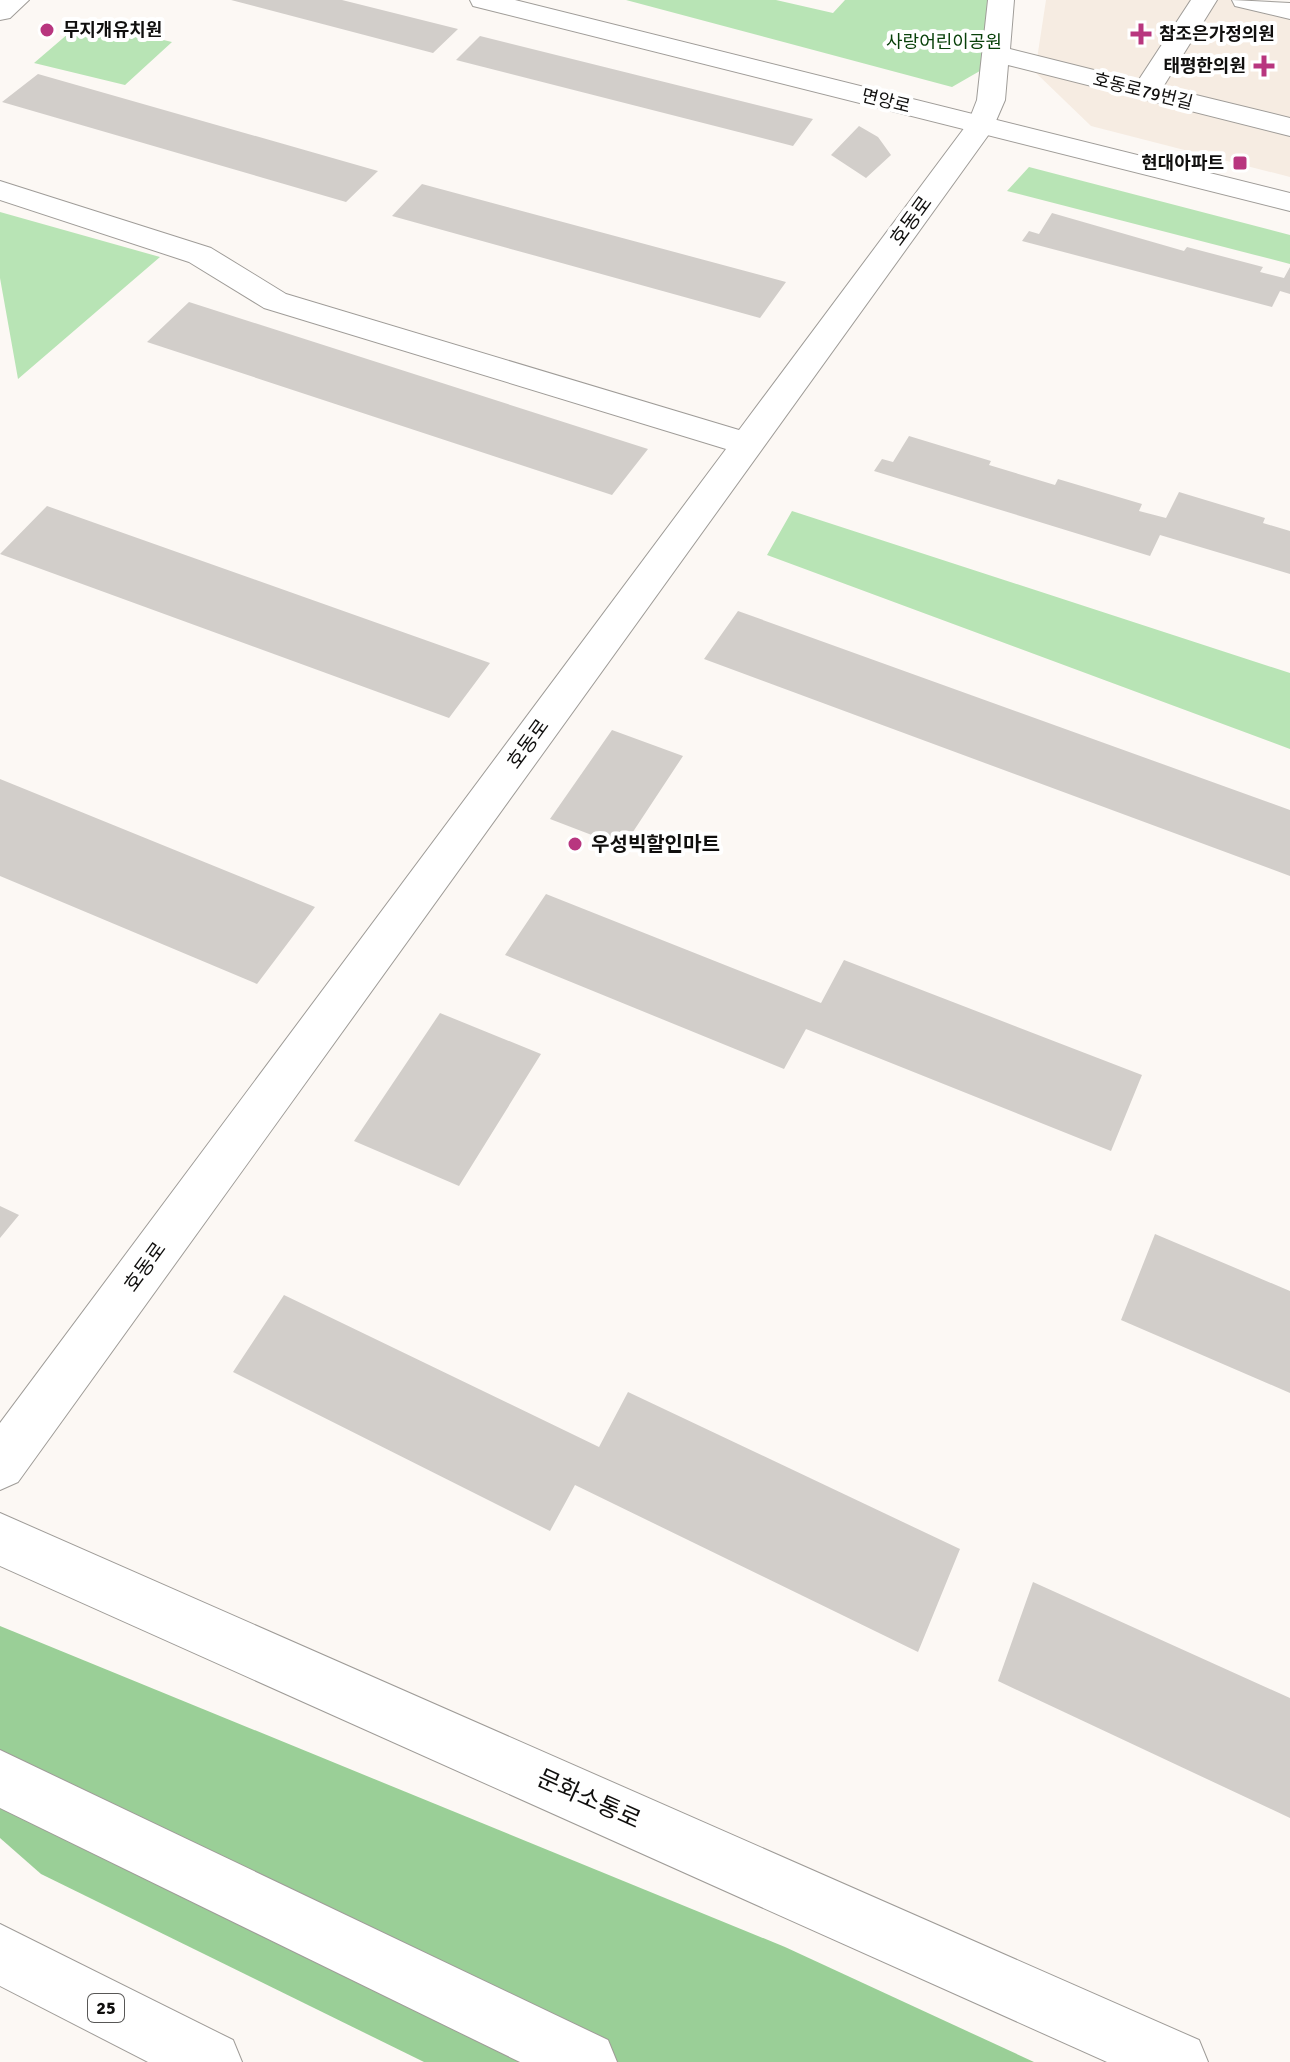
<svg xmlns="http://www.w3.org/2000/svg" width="1290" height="2062" font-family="Signika,'Noto Sans KR',sans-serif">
<rect width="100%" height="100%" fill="#fcf8f4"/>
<path fill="#f6ece2" d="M1046 0H1248L1290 10V177L1091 126 1035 72Z"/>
<path fill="#b8e4b5" d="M626 0H776L833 13 845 0H987L985 68 952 87Z
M83 21 172 42 125 85 34 63Z
M1029 167 1290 235V264L1007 191Z
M0 212 160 257 18 379 0 278Z
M792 511 1290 673V749L767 555Z"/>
<path fill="#9acf97" d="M0 1626 785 1947 1034 2062H424L41 1874 0 1838Z"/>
<path fill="#d2ceca" d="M231 0H342L458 29 433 53Z
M480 36 813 119 793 146 456 60Z
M38 74 378 171 346 202 2 102Z
M859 126 878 137 891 155 866 178 831 155Z
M422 184 786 282 760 318 392 216Z
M1052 213 1184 251 1187 247 1263 267 1260 272 1284 278 1290 267V294L1280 291 1272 307 1022 241 1029 231 1039 234Z
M189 302 648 449 612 495 147 342Z
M909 436 991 461 989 465 1055 485 1058 479 1142 504 1139 511 1166 518 1179 492 1265 518 1263 523 1290 531V574L1160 535 1150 556 874 471 882 459 893 462Z
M47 506 490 663 449 718 0 554Z
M738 611 1290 810V876L704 659Z
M612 730 683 756 623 847 550 819Z
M0 779 315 907 257 984 0 876Z
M546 894 821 1003 844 960 1142 1075 1111 1151 806 1029 784 1069 505 955Z
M440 1013 541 1054 459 1186 354 1141Z
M0 1206 19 1215 0 1238Z
M1155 1234 1290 1291V1393L1121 1320Z
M284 1295 599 1447 628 1392 960 1549 918 1652 575 1485 550 1531 233 1372Z
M1033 1582 1290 1698V1818L998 1681Z"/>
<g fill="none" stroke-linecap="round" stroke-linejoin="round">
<g stroke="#9f9c98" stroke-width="2">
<path id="minor" d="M0 0H29L10 18 0 20Z
M988 0H1014L1010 49 1138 81 1191 0H1217L1163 87 1290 118V136L1008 65 1005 100 992 130 18 1482 0 1490V1423L726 449 264 308 189 262 0 200V181L211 248 286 294 739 430 968 123 977 100Z
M1232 0 1290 3V19L1235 6Z
M0 1513 1199 2040 1208 2062H1107L0 1566Z
M0 1750 608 2040 617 2062H520L0 1808Z"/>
</g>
<g stroke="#9f9c98" stroke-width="2">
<path id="major" d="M470 0H515L1290 193V211L473 6Z"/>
</g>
<g stroke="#9f9c98" stroke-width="2">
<path id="highway" d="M0 1924 233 2040 242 2062H148L0 1986Z"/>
</g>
<use href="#minor" fill="#fff" fill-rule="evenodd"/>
<use href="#major" fill="#fff" fill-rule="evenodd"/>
<use href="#highway" fill="#fff" fill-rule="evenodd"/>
</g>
<g fill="#b8367f" stroke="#fff" stroke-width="3">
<circle cx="47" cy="30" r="8"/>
<path d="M1137 22h8v8h8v8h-8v8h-8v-8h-8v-8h8z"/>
<path d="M1260 54h8v8h8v8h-8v8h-8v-8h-8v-8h8z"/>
<rect x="1232" y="155" width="16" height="16" rx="4"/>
<circle cx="575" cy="844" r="8"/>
</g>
<g text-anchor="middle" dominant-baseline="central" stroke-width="8" stroke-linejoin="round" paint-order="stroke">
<g font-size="18" font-weight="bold" fill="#100f0e" stroke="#fff" text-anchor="start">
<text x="63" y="30">무지개유치원</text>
<text x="1159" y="34">참조은가정의원</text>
<text x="1246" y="66" text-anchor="end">태평한의원</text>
<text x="1224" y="163" text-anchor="end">현대아파트</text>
</g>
<g font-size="18" fill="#084009" stroke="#fff">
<text x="944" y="42">사랑어린이공원</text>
</g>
<g font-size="18" fill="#100f0e" stroke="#fff">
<text transform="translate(1143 91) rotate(14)">호동로79번길</text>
<text transform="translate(886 101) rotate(14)">면앙로</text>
</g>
<rect fill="#fff" stroke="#585756" stroke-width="2" x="88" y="1994" width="36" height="28" rx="6"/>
<g font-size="18" font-weight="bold" fill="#100f0e">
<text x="106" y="2008">25</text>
</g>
<g font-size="20" fill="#100f0e" stroke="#fff">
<text transform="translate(911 221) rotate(-54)">호동로</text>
<text transform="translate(528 744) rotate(-54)">호동로</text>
<text transform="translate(145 1267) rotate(-54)">호동로</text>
</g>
<g font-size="20" font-weight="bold" fill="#100f0e" stroke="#fff" text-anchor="start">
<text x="591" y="844">우성빅할인마트</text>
</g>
<g font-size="24" fill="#100f0e" stroke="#fff">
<text transform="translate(589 1799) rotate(24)">문화소통로</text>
</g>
</g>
</svg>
